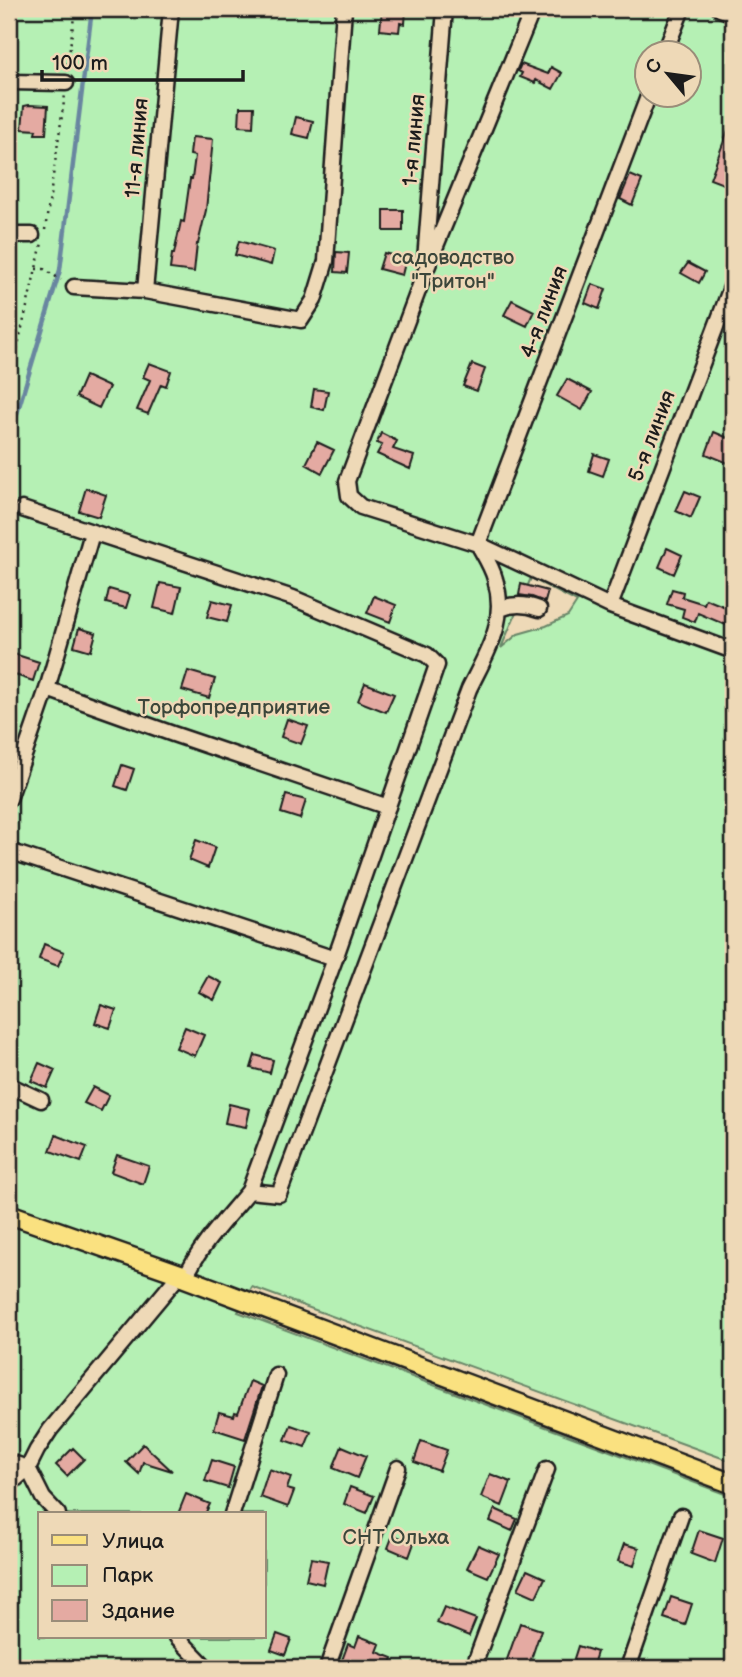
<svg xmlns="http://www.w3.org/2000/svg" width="742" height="1677" font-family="'Balsamiq Sans',sans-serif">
<rect width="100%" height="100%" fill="#eed9b7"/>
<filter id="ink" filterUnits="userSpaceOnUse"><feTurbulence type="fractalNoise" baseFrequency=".0143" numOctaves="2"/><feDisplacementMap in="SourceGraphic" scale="14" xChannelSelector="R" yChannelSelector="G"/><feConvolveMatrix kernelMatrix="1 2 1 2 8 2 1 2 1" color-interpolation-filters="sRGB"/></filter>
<g filter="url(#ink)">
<path fill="#b5f0b4" stroke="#688668" stroke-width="2" fill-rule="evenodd" d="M9 9H733V1462L252 1287 238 1312 733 1497V1668H9ZM648 52H690V94H648ZM531 578 577 602 568 616 546 626 518 634 501 648ZM40 1514H264V1637H40Z"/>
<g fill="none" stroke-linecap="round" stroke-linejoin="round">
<path stroke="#6986a0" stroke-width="4.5" d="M9 440 60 270 92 9"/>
</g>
<path fill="#e4aaa2" stroke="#1c1c1c" stroke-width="2" d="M382 9H406L405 24 400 23 399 32 380 30Z
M521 64 548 74 551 67 562 73 553 89 536 80 535 83 520 77 522 73 518 71Z
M29 105 48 106 46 134H35L36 130 22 129 24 106Z
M240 107H254L253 127 239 126Z
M296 117 313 121 309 138 292 134Z
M732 119 733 181 731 187 710 179Z
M192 137 213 139 206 210 198 244H197L194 272 170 269 172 254H174L181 221 184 222 190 179H192L195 156 190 155Z
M630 175 642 180 632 205 620 199Z
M384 210H403V231H384Z
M239 241 274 251 271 265 235 255Z
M336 252 349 253 347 273 335 272Z
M384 253 406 259 402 275 379 269Z
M688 263 705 272 699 283 681 273Z
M592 284 606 289 599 309 585 303Z
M512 300 534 311 527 326 504 315Z
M149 363 171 371 166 386 161 384 148 414 137 410 150 380 143 377Z
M472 364 485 369 477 391 463 386Z
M85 376 109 387 99 408 76 397Z
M567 379 592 392 582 410 557 396Z
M314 389 328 391 324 410 311 407Z
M714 432 733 440V449L728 463 706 454Z
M381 433 397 441 393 449 414 456 410 469 377 454 382 445 377 443Z
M317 442 334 450 322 473 306 464Z
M594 454 609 459 603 476 589 471Z
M86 488 106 495 99 517 79 511Z
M685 491 700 497 691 518 676 511Z
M667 548 682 555 674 574 659 567Z
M160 583 181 587 175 613 154 608Z
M521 584 548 591 545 602 532 597 519 595Z
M109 589 130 595 126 608 106 603Z
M672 589 683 592 682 597 704 604 706 599 733 610V628L698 613 695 622 682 617 684 609 667 604Z
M374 596 396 605 390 622 367 613Z
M212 600 232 605 227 622 207 617Z
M79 628 96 633 91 651 74 646Z
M14 654 39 662 33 681 9 673Z
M188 671 215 679 209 698 182 690Z
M365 683 394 694 386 712 358 701Z
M287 719 308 726 301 744 281 737Z
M122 765 134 769 127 790 115 786Z
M286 795 306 800 300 819 281 813Z
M196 840 215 847 208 868 189 860Z
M44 944 64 952 58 966 39 959Z
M208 976 222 983 214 1000 199 992Z
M101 1005 116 1010 110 1028 95 1023Z
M185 1027 204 1035 195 1056 176 1048Z
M255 1055 273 1060 270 1073 251 1068Z
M39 1063 55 1070 47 1088 31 1081Z
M93 1087 109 1095 101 1111 84 1103Z
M229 1104 250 1109 246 1127 225 1123Z
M56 1135 87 1147 81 1162 50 1151Z
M117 1155 149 1166 143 1184 111 1172Z
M250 1381 262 1386 245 1439 214 1429 219 1412 234 1416 235 1412 238 1413Z
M291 1425 311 1432 305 1447 285 1440Z
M421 1441 447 1450 439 1471 414 1462Z
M143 1444 172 1471 143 1462 139 1474 126 1462Z
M342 1446 366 1456 357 1478 333 1468Z
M73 1448 84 1459 67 1476 56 1465Z
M212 1460 234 1467 228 1488 205 1481Z
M269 1469 291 1477 287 1489 294 1491 288 1507 260 1497Z
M490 1474 511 1482 502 1506 481 1497Z
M350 1487 374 1496 367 1513 344 1504Z
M186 1494 210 1504 205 1514H178Z
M495 1509 517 1519 512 1531 490 1521Z
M699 1530 723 1538 715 1563 691 1554Z
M393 1535 414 1543 409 1557 388 1548Z
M624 1544 639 1548 634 1566 618 1561Z
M478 1545 499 1554 488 1577 467 1568Z
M311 1558 328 1561 323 1584 306 1580Z
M527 1570 545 1578 536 1597 518 1589Z
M671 1597 692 1604 685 1625 664 1618Z
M444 1607 476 1619 469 1636 437 1623Z
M520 1623 541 1630 528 1668H504Z
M277 1634 291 1639 285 1655 271 1650Z
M359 1636 380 1644 377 1652 393 1658 389 1668H370L355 1663 353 1668 341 1663 348 1644 355 1647Z
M578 1646 597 1652 592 1668H571Z"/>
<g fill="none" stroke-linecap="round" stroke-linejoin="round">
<g stroke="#1c1c1c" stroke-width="19">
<path id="minor" d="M533 9 424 275 347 481 349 496 361 507 478 544 610 606 733 651
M720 9 733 14
M665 52 682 9
M9 82 66 83
M9 235H32
M425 260 445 9
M74 287 145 291 301 320 314 300 326 261 344 9
M145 291 171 9
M22 509 293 598 427 655 437 665 335 959 249 1191
M610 606 733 282
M500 609C514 603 526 604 539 609
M47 689 173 734 388 807
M9 799 47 689 92 533
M9 851 335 959
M9 1085 41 1100
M185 1278C200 1245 226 1219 249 1191L279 1194 469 689C487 652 508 622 495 579 492 567 484 555 478 544L649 94
M9 1462 28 1468 9 1485
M58 1514 43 1498 28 1468 37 1450 50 1430 180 1274
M232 1514 276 1375
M177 1637 207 1668
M327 1668 398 1468
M473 1668 547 1469
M628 1668 681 1516"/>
</g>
<g stroke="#1c1c1c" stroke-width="23">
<path id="major" d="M9 1214 180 1274 185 1278 733 1484"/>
</g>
<path stroke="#1c1c1c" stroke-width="2.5" stroke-dasharray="2 5" stroke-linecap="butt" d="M67 71 75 9
M45 230 65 95
M36 269H44L61 280
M9 383 42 243"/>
<use href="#minor" stroke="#eed9b7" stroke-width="14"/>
<use href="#major" stroke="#fae180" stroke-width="18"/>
</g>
</g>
<g text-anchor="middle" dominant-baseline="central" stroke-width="5" stroke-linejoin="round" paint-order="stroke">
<g font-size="21" fill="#1c1c1c" stroke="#eed9b7">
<text transform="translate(414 140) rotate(-85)">1-я линия</text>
<text transform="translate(137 148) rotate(-85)">11-я линия</text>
<text transform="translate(544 312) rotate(-69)">4-я линия</text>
<text transform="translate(652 436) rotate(-69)">5-я линия</text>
</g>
<g font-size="21" fill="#3b463a" stroke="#eed9b7">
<text x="453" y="257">садоводство<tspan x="453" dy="24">"Тритон"</tspan></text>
<text x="234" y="707">Торфопредприятие</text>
<text x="396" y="1537">СНТ Ольха</text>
</g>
</g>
<rect width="742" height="1677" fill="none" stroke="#eed9b7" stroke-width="35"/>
<rect x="18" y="18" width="707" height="1642" fill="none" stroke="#1c1c1c" stroke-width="2.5" filter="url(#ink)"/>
<rect x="38" y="1512" width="228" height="126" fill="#eed9b7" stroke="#9a8d79" stroke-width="2"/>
<rect x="52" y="1535" width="35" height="10" fill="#fae180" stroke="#9a8d79" stroke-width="2"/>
<text x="102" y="1548" font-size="21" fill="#1c1c1c">Улица</text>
<rect x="52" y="1565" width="35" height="21" fill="#b5f0b4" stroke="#9a8d79" stroke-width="2"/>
<text x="102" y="1582" font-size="21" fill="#1c1c1c">Парк</text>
<rect x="52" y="1600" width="35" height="21" fill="#e4aaa2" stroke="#9a8d79" stroke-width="2"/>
<text x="102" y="1618" font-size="21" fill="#1c1c1c">Здание</text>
<g transform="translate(668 74) rotate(299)"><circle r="33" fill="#eed9b7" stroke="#9a8d79" stroke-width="2"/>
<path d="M0-5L12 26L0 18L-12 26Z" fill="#1c1c1c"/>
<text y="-10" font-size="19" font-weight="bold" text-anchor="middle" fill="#1c1c1c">С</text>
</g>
<path d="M42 70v10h201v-10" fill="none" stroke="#1c1c1c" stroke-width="3.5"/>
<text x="52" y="70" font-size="21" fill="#1c1c1c" stroke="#eed9b7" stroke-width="5" paint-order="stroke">100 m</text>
</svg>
